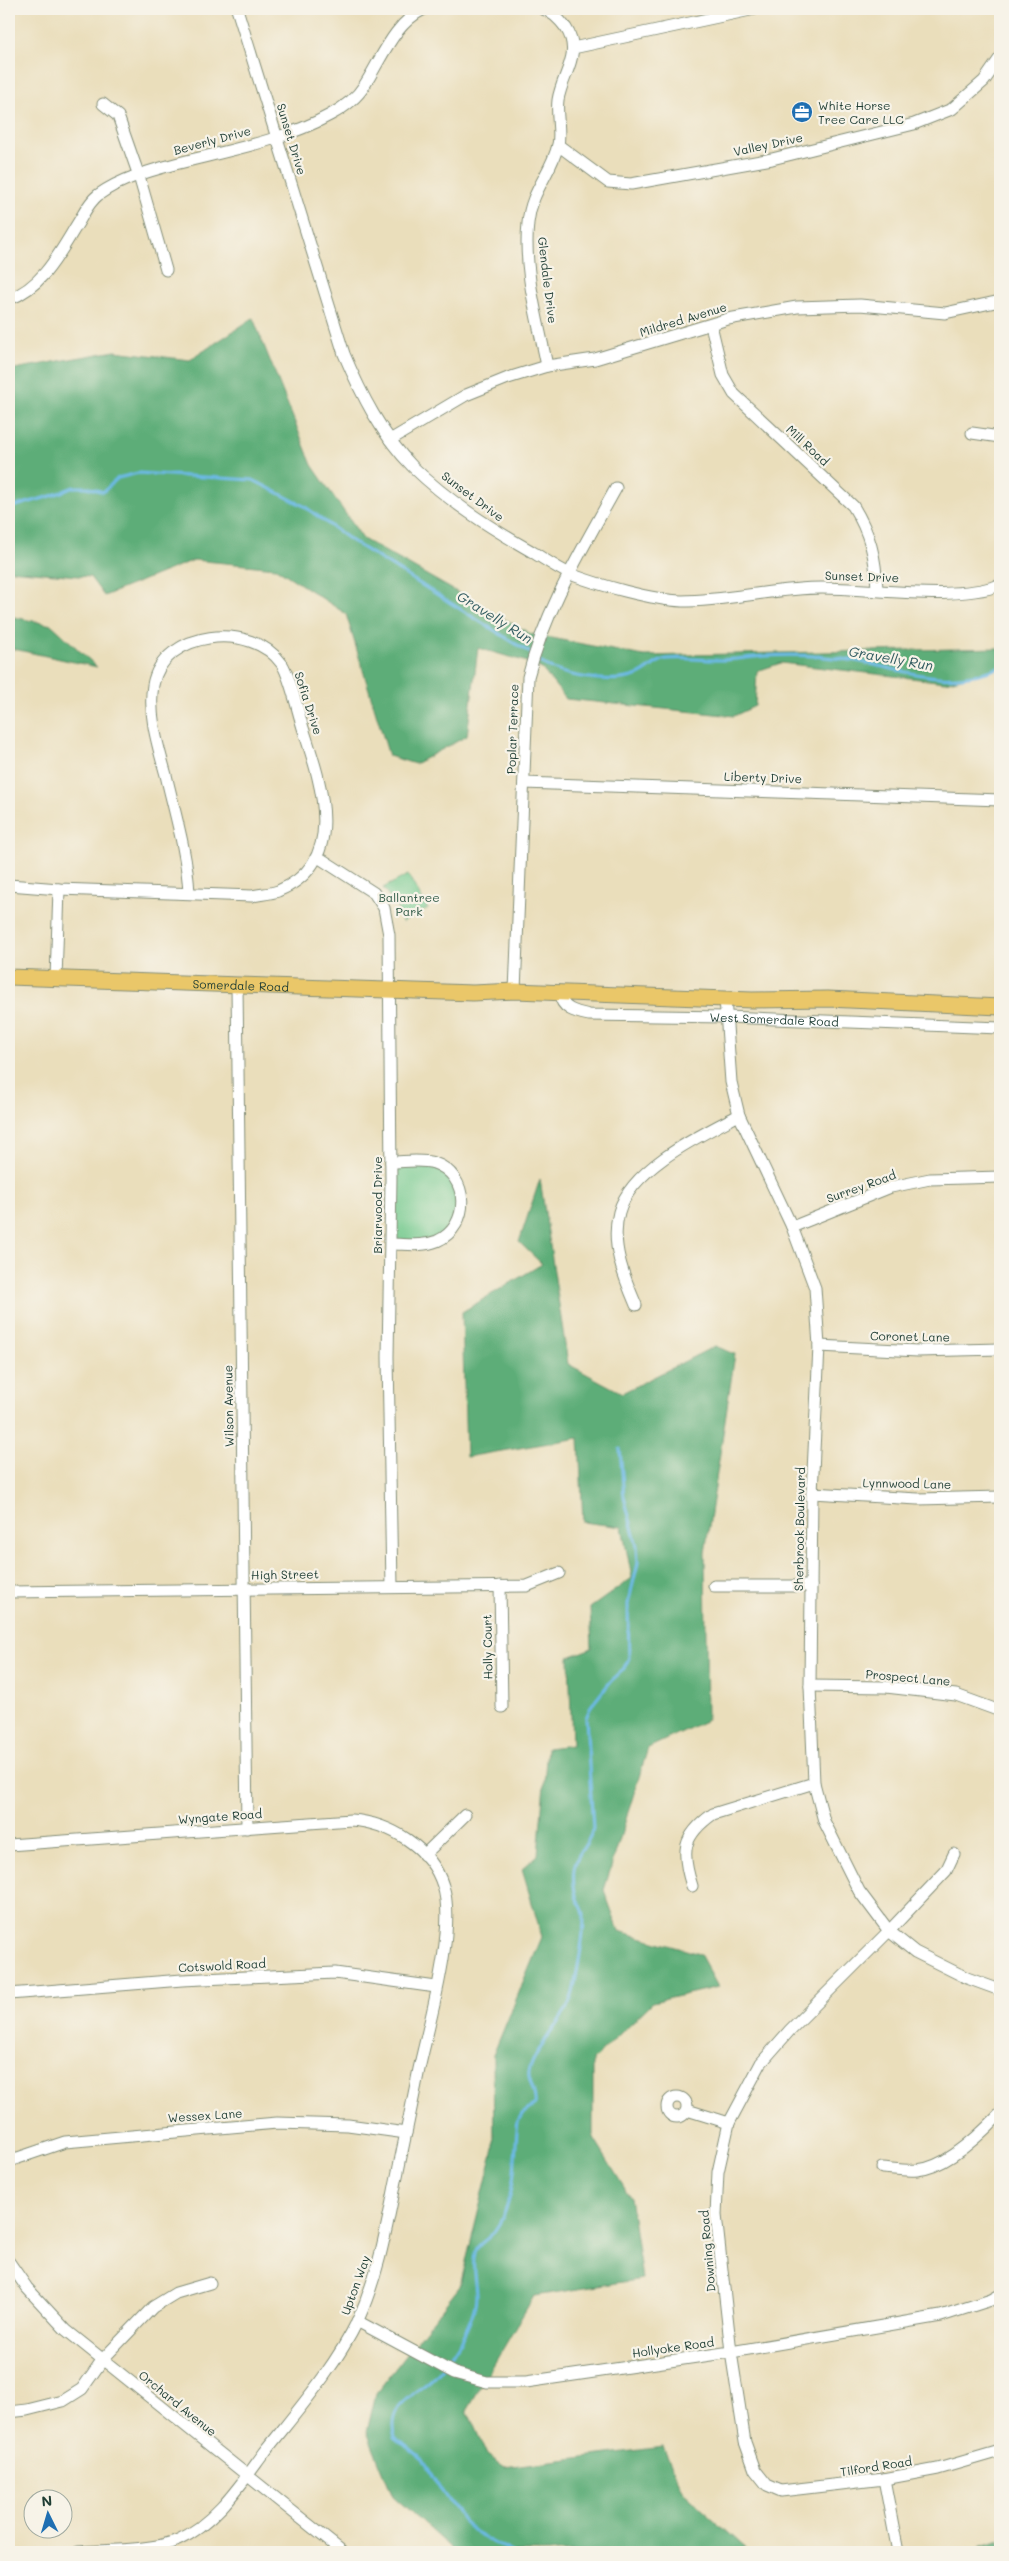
<svg xmlns="http://www.w3.org/2000/svg" width="1009" height="2561" font-family="Mali,sans-serif">
<rect width="100%" height="100%" fill="#f7f3e8"/>
<filter id="ink" filterUnits="userSpaceOnUse"><feTurbulence type="fractalNoise" baseFrequency=".02" numOctaves="2"/><feDisplacementMap in="SourceGraphic" scale="10" xChannelSelector="R" yChannelSelector="G"/><feConvolveMatrix kernelMatrix="1 2 1 2 8 2 1 2 1" color-interpolation-filters="sRGB"/></filter>
<filter id="wash" filterUnits="userSpaceOnUse"><feTurbulence type="fractalNoise" baseFrequency=".0096" numOctaves="4" result="noise"/><feDisplacementMap in="SourceGraphic" scale="20" xChannelSelector="R" yChannelSelector="G"/><feGaussianBlur stdDeviation="1.12" result="paint"/><feColorMatrix in="noise" values="0 0 0 0 0 0 0 0 0 0 0 0 0 0 0 0 0 1.4 0 .05"/><feComposite in="paint" operator="in"/></filter>
<g filter="url(#wash)">
<rect width="100%" height="100%" fill="#eadebb"/>
<path fill="#72c98d" stroke="#488360" d="M408 875 428 909 402 922 397 907 383 888Z
M391 1162H423L449 1173 462 1204 443 1238 391 1244Z"/>
<path fill="#5dad78" stroke="#3e7556" d="M253 318 312 465 363 539 531 634 644 656 1000 648V668L945 682 781 663 757 671 755 706 734 716 566 699 542 669 524 661 478 648 467 736 415 764 389 756 346 614 276 568 194 560 104 596 90 577 9 570V370L115 351 190 360Z
M9 616 52 625 97 667 9 648Z
M540 1179 568 1364 622 1393 715 1346 735 1354 705 1553 707 1720 648 1748 604 1890 619 1931 700 1954 718 1987 653 2002 593 2060V2137L630 2197 642 2279 534 2296 467 2410 487 2455 505 2467 663 2447 683 2492 750 2552H456L393 2496 367 2432 376 2393 460 2286 494 2148 493 2055 542 1937 522 1869 538 1855 547 1748 572 1745 569 1657 592 1648 590 1608 632 1578 622 1527 583 1522 579 1438 466 1457 462 1312 542 1264 519 1242Z
M1000 2540V2552H983L980 2547Z"/>
<g fill="none" stroke-linecap="round" stroke-linejoin="round">
<path stroke="#6dbae7" stroke-width="3" d="M9 508 51 496 74 487H87L103 492 118 478 138 473 253 480 304 506 350 540 532 654
M537 659C556 677 614 685 638 675 648 671 656 660 667 659 684 657 700 660 717 660 733 660 749 657 766 656 796 654 826 656 856 661 907 671 949 689 1000 667
M512 2552 475 2532 463 2521 443 2493 423 2460 395 2437C384 2404 418 2394 435 2376 444 2367 451 2355 458 2345 466 2331 476 2311 476 2295 476 2282 471 2267 475 2253 477 2244 486 2241 492 2234 497 2228 501 2221 504 2214 517 2184 514 2152 518 2121L522 2114 535 2105C537 2091 527 2081 529 2072 537 2041 568 2020 574 1988 578 1965 584 1940 584 1916 584 1909 580 1905 577 1899 574 1890 573 1878 574 1869 576 1852 590 1844 593 1828L586 1718 591 1706 611 1681 623 1670 629 1658 628 1604 638 1563 637 1546 624 1497 620 1449"/>
</g>
</g>
<g filter="url(#ink)">
<g fill="none" stroke-linecap="round" stroke-linejoin="round">
<g stroke="#848e78" stroke-width="13">
<g id="minor">
<path d="M237 9 344 354C361 394 382 436 413 467 448 501 489 527 531 551 544 559 557 568 570 574 599 585 652 600 682 601 729 601 775 588 822 588 873 588 954 602 1000 585"/>
<path d="M543 9C553 12 560 20 566 28 583 54 562 74 558 100 556 115 561 131 558 145 551 174 531 190 528 223 523 270 538 320 547 366"/>
<path d="M573 48 755 9"/>
<path d="M103 104 118 116 139 176 166 270"/>
<path d="M558 145 608 182 631 184 772 159 914 124 952 109 984 81 1000 58"/>
<path d="M9 299C43 287 60 252 78 223 84 213 89 202 98 195 120 179 149 171 175 164 226 151 283 141 330 115 343 108 356 99 364 86 381 60 394 23 424 9"/>
<path d="M711 325 723 375 734 394 853 506C870 533 876 558 877 590"/>
<path d="M972 433 1000 437"/>
<path d="M390 440 466 395 508 378 547 366 595 359 728 319 797 307 860 305 945 313 1000 301"/>
<path d="M524 783 1000 800"/>
<path d="M318 857 374 893 384 908 389 935 391 1179 388 1357 392 1587"/>
<path d="M9 885 59 889 252 896C260 894 270 894 278 891 349 862 321 783 303 728 298 712 290 676 282 664 252 621 163 630 153 685 148 715 158 746 166 775 175 814 187 853 189 893"/>
<path d="M56 979 59 889"/>
<path d="M237 985 247 1828"/>
<path d="M515 991 528 677C545 610 583 548 616 488"/>
<path id="s1" d="M560 993C561 1009 575 1012 589 1015L726 1017 1000 1028"/>
<path d="M725 998 731 1082 739 1115 792 1227 815 1288 819 1346 812 1493 810 1686 814 1783 824 1821 859 1891 889 1931 915 1952 967 1978 1000 1990"/>
<path d="M792 1227 891 1187 930 1179 1000 1177"/>
<path d="M391 1244C406 1244 422 1247 437 1241 471 1226 470 1175 434 1163 421 1159 404 1162 391 1162"/>
<path d="M636 1305C624 1277 610 1244 619 1212 631 1168 701 1135 739 1115"/>
<path d="M819 1346 918 1351 1000 1349"/>
<path d="M812 1493 918 1499 1000 1497"/>
<path d="M500 1586 502 1707"/>
<path d="M714 1586H811"/>
<path d="M9 1592 527 1586 559 1573"/>
<path d="M810 1686 886 1687 956 1695 1000 1711"/>
<path d="M9 1845 351 1820C390 1823 431 1847 443 1886 457 1928 429 2023 419 2069 411 2110 402 2151 394 2191 385 2236 377 2278 358 2320 335 2368 297 2411 264 2453 241 2484 215 2524 178 2540 153 2551 105 2550 78 2552"/>
<path d="M954 1854 946 1871 889 1931 790 2030 761 2063 729 2123 718 2172 716 2215 731 2352 745 2442 755 2470 767 2485 781 2491 884 2479 938 2469 1000 2451"/>
<path d="M424 1855 465 1815"/>
<path d="M692 1886C681 1852 682 1836 713 1814L814 1783"/>
<path d="M9 1994 182 1980 335 1973 436 1987"/>
<circle cx="677" cy="2107" r="10"/>
<path d="M687 2110 729 2123"/>
<path d="M9 2161 65 2142 277 2123 348 2125 406 2133"/>
<path d="M882 2168C894 2169 906 2171 917 2170 946 2168 981 2134 1000 2114"/>
<path d="M9 2262 27 2288 66 2330 343 2552"/>
<path d="M357 2321 454 2373 487 2382H526L731 2352 941 2316 991 2300 1000 2295"/>
<path d="M9 2412 27 2410 63 2401 82 2389 103 2359 153 2307 176 2293 210 2283"/>
<path d="M884 2479 898 2552"/>
</g>
</g>
<g stroke="#848e78" stroke-width="17">
<g id="major">
<path id="s2" d="M9 977 473 993 515 991 752 1000 828 999 1000 1007"/>
</g>
</g>
<use href="#minor" stroke="#fff" stroke-width="11"/>
<use href="#major" stroke="#eac769" stroke-width="15"/>
</g>
</g>
<defs>
<g id="office-disc" transform="scale(1.125)"><circle r="9.5" fill="#1f6fb2" stroke="#f7f3e8"/><path d="M-6-3h4V-5.5h4V-3h4V5H-6ZM-1-4.5V-3h2v-1.5ZM-6 0V1H6V0Z" fill="#fff"/></g>
</defs>
<g fill-rule="evenodd">
<use href="#office-disc" x="802" y="112"/>
</g>
<g text-anchor="middle" dominant-baseline="central" stroke-width="4.5" stroke-linejoin="round" paint-order="stroke">
<g font-size="12" fill="#1f3d34" stroke="#f7f3e8" text-anchor="start">
<text x="818" y="105">White Horse<tspan x="818" dy="14">Tree Care LLC</tspan></text>
</g>
<g font-size="12" fill="#1f3d34" stroke="#f7f3e8">
<text transform="translate(292 139) rotate(73)">Sunset Drive</text>
<text transform="translate(212 140) rotate(-15)">Beverly Drive</text>
<text transform="translate(768 144) rotate(-12)">Valley Drive</text>
<text transform="translate(548 280) rotate(83)">Glendale Drive</text>
<text transform="translate(683 319) rotate(-17)">Mildred Avenue</text>
<text transform="translate(808 445) rotate(43)">Mill Road</text>
<text transform="translate(473 496) rotate(37)">Sunset Drive</text>
<text transform="translate(862 576) rotate(2)">Sunset Drive</text>
<text transform="translate(309 703) rotate(72)">Sofia Drive</text>
<text transform="translate(512 729) rotate(-88)">Poplar Terrace</text>
<text transform="translate(763 777) rotate(2)">Liberty Drive</text>
<text stroke="none"><textPath href="#s2" startOffset="232">Somerdale Road</textPath></text>
<text stroke="none"><textPath href="#s1" startOffset="225">West Somerdale Road</textPath></text>
<text transform="translate(861 1186) rotate(-20)">Surrey Road</text>
<text transform="translate(377 1205) rotate(-90)">Briarwood Drive</text>
<text transform="translate(910 1336) rotate(1)">Coronet Lane</text>
<text transform="translate(228 1406) rotate(-91)">Wilson Avenue</text>
<text transform="translate(907 1483) rotate(1)">Lynnwood Lane</text>
<text transform="translate(799 1529) rotate(-89)">Sherbrook Boulevard</text>
<text transform="translate(285 1574) rotate(-1)">High Street</text>
<text transform="translate(487 1647) rotate(-91)">Holly Court</text>
<text transform="translate(908 1677) rotate(5)">Prospect Lane</text>
<text transform="translate(220 1816) rotate(-4)">Wyngate Road</text>
<text transform="translate(222 1965) rotate(-3)">Cotswold Road</text>
<text transform="translate(205 2115) rotate(-4)">Wessex Lane</text>
<text transform="translate(707 2251) rotate(-95)">Downing Road</text>
<text transform="translate(355 2285) rotate(-70)">Upton Way</text>
<text transform="translate(673 2347) rotate(-8)">Hollyoke Road</text>
<text transform="translate(178 2403) rotate(39)">Orchard Avenue</text>
<text transform="translate(876 2466) rotate(-9)">Tilford Road</text>
</g>
<g font-size="12" fill="#305946" stroke="#f7f3e8">
<text x="409" y="897">Ballantree<tspan x="409" dy="14">Park</tspan></text>
</g>
<g font-size="14" font-style="italic" fill="#325c61" stroke="#f7f3e8">
<text transform="translate(495 617) rotate(32)">Gravelly Run</text>
<text transform="translate(891 658) rotate(10)">Gravelly Run</text>
</g>
</g>
<rect width="1009" height="2561" fill="none" stroke="#f7f3e8" stroke-width="30"/>
<g transform="translate(48 2514) rotate(355)"><circle r="24" fill="#f7f3e8" stroke="#a1aaa0"/>
<path d="M0-4L9 19L0 12L-9 19Z" fill="#1f6fb2"/>
<text y="-8" font-size="14" font-weight="bold" text-anchor="middle" fill="#1f3d34">N</text>
</g>
</svg>
